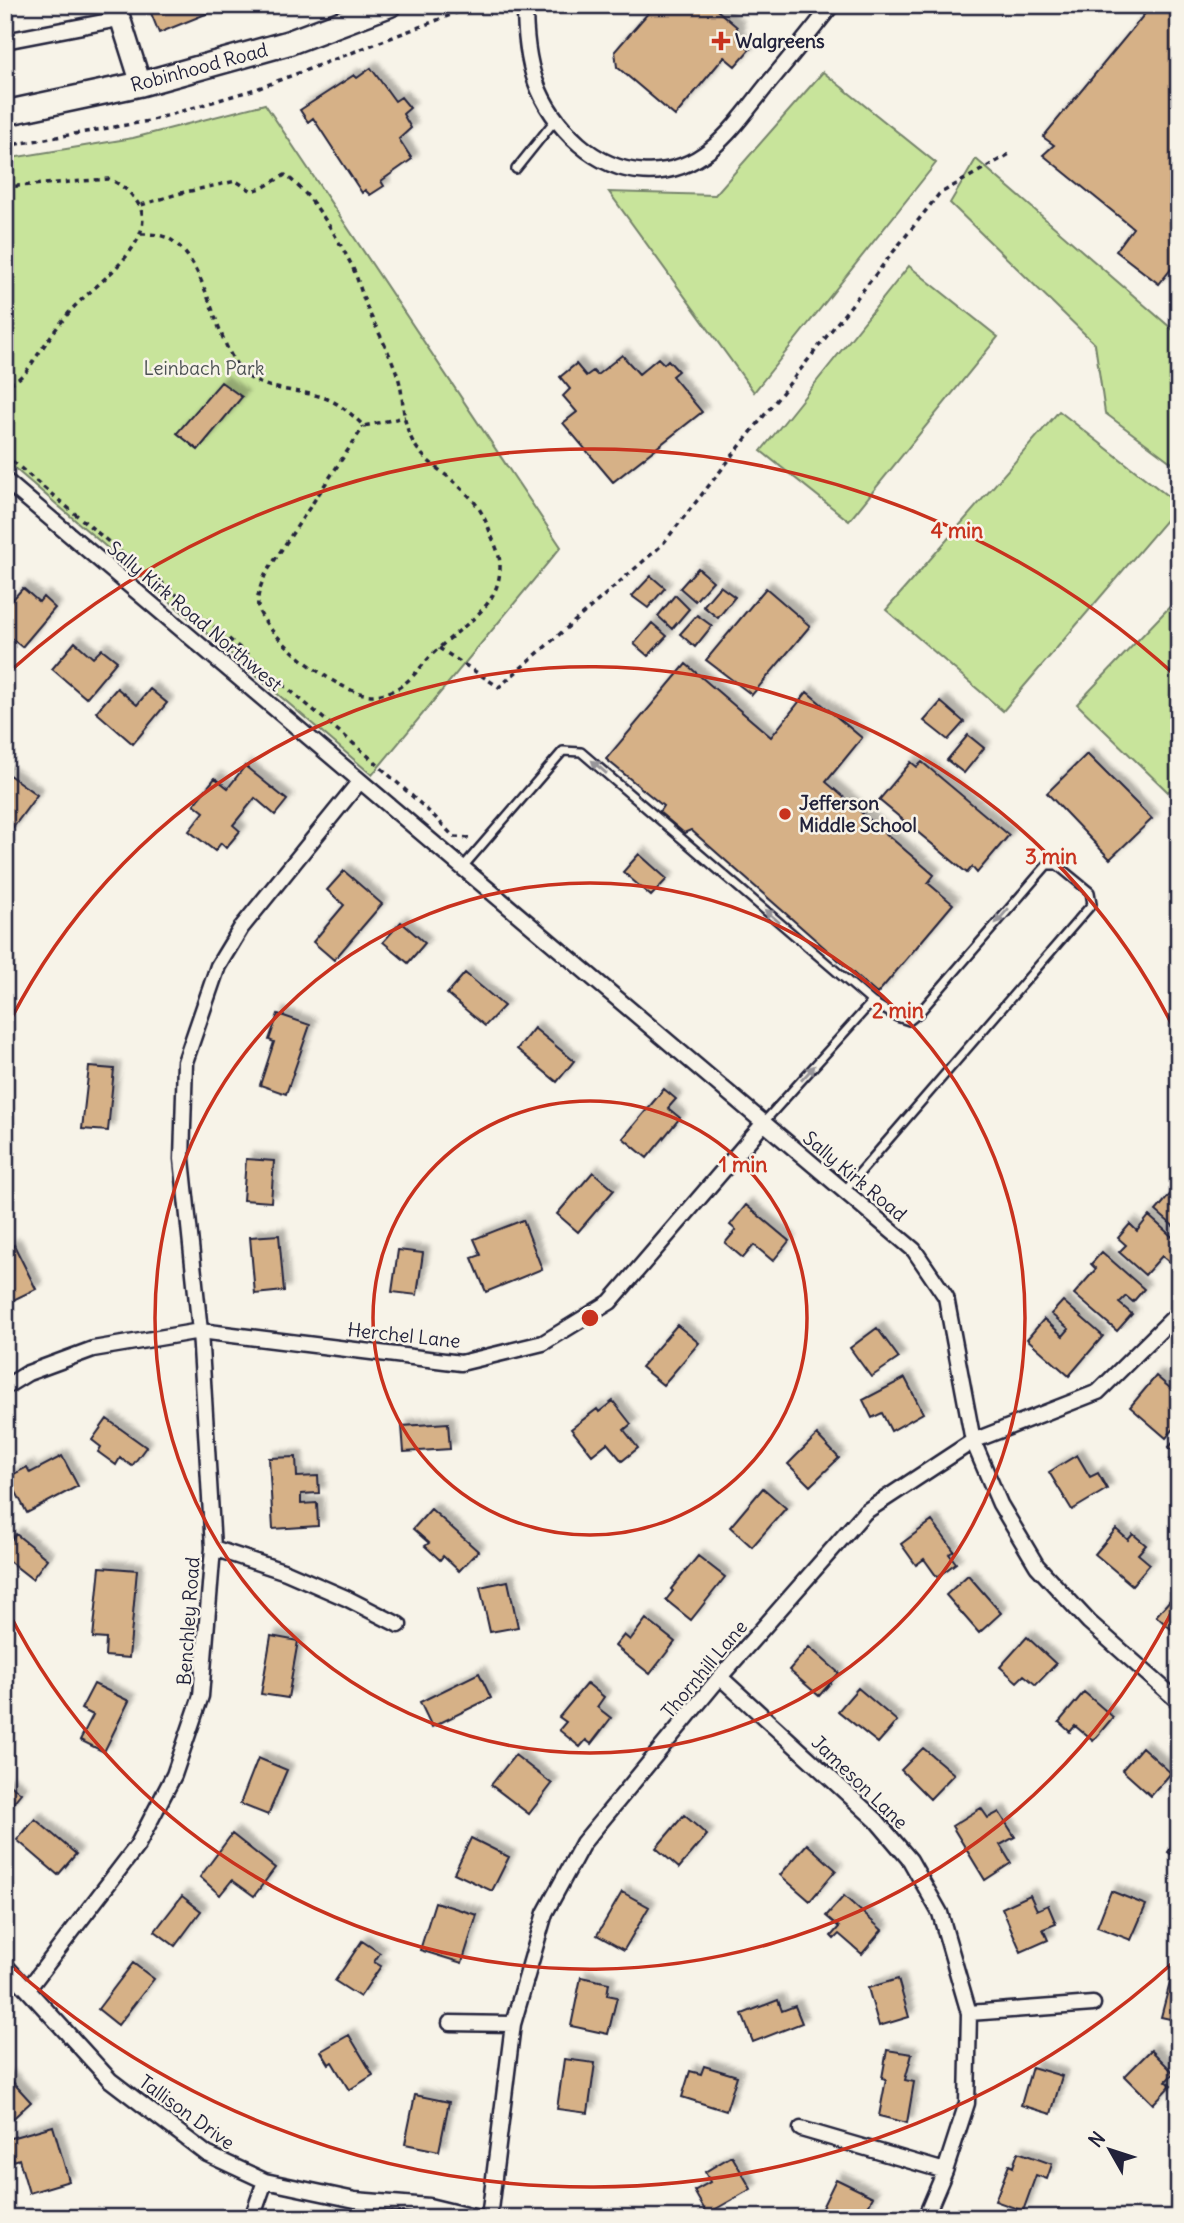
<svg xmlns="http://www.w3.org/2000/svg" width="1184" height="2223" font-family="Delius,sans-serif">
<defs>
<filter id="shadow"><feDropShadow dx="6" dy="-6" stdDeviation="2" flood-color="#0004"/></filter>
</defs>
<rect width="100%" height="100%" fill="#f7f3e8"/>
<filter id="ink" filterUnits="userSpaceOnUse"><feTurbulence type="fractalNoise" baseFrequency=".0143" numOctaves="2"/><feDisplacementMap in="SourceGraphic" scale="14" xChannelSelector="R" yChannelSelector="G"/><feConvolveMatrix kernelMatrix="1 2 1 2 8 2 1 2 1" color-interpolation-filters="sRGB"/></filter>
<g filter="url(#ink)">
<path fill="#c8e49b" stroke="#75836b" stroke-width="2" d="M823 72 936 163 754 392 609 192 715 195Z
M265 104 561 547 372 775 5 460V159L133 138Z
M976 159 1179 335V468L1105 413 1095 344 950 203Z
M909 266 998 337 849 521 761 451Z
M1059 411 1179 505 1003 711 886 610Z
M1179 597V781L1168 792 1077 704Z"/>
<path fill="#d6b187" stroke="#22223b" stroke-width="2" filter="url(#shadow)" d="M155 5H228L159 33 149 8Z
M655 5H711L737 27 738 40 750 49 735 66 724 57 675 116 617 67 615 51Z
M1152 5H1179V259L1159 284 1116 251 1133 228 1043 155 1054 145 1043 137Z
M371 68 395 101 401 97 410 108 403 114 411 128 399 139 412 159 381 181 384 186 370 195 365 190 362 193 313 118 308 122 300 110 354 75 357 78Z
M622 355 639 374 658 358 664 364 668 360 678 371 672 376 702 412 613 482 563 423 577 412 563 396 570 389 560 377 576 364 586 376 593 371 597 375Z
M221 382 242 397 198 450 177 433Z
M698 568 713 581 695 601 680 588Z
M651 576 665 588 648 608 632 596Z
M720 586 735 597 718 618 703 606Z
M23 588 39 602 43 597 55 608 22 647 5 633V608Z
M766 588 810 626 752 695 706 660Z
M675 595 689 609 672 629 658 616Z
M697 615 712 626 695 647 680 634Z
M652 623 667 636 648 656 634 644Z
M75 642 93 658 102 649 117 661 86 698 52 669Z
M686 664 771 737 807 692 862 738 826 782 934 875 928 883 953 904 877 994 691 830 684 833 659 812 663 806 606 759Z
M117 688 137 705 150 689 167 703 133 744 96 712Z
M941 702 964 722 948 740 924 721Z
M968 735 984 748 964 773 947 760Z
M1087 754 1152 819 1110 859 1047 793Z
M911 762 917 767 922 762 1009 835 977 873 972 867 967 873 879 800Z
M245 766 287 800 275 815 255 798 233 825 240 831 226 848 221 843 215 851 189 831 204 812 194 804 215 778 228 788Z
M5 772 37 795 9 833 5 830Z
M639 854 667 879 651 896 623 872Z
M344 871 382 904 334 960 313 942 344 905 327 890Z
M401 922 425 943 408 963 383 942Z
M465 973 504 1006 485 1026 447 994Z
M278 1014 310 1025 286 1094 260 1085 274 1042 269 1040Z
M534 1028 574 1061 557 1082 517 1049Z
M89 1067 114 1069 108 1131 82 1129Z
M664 1089 676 1099 668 1108 680 1118 647 1158 623 1138Z
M246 1159 274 1161 271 1202 243 1200Z
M593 1172 614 1190 578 1232 557 1214Z
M1179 1184V1231L1156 1211Z
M746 1205 789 1241 773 1261 754 1245 743 1258 725 1243 736 1230 730 1225Z
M1149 1216 1179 1243V1271L1162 1256 1145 1275 1119 1252 1126 1245 1118 1238 1130 1224 1137 1231Z
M523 1220 542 1269 486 1292 472 1258 481 1255 474 1239Z
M279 1235 284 1291 255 1294 250 1237Z
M14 1245 36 1289 5 1304V1250Z
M398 1250 423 1253 417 1295 392 1292Z
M1102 1252 1144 1289 1133 1302 1126 1296 1119 1303 1132 1314 1117 1331 1074 1294 1096 1269 1091 1264Z
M1063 1301 1103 1336 1069 1376 1027 1339 1044 1319 1063 1336 1069 1329 1051 1314Z
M677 1325 699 1343 663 1385 641 1367Z
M877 1328 899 1358 871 1377 850 1348Z
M1156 1376 1177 1394 1179 1393V1423L1166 1438 1130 1407Z
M905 1378 923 1413 891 1431 882 1413 872 1418 863 1400Z
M613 1401 631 1424 624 1430 638 1448 622 1461 607 1443 592 1455 571 1429 597 1409 599 1412Z
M107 1419 146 1447 132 1466 120 1458 116 1465 98 1452 101 1447 92 1440Z
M448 1423 450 1449 404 1452 402 1426Z
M817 1435 839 1458 810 1486 788 1464Z
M1179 1436V1469L1169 1461 1176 1453 1169 1447Z
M1077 1455 1090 1477 1098 1473 1107 1489 1072 1510 1049 1472Z
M62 1456 78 1486 27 1513 8 1477 27 1467 30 1473Z
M296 1457 297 1477 318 1476 319 1493 301 1494V1504L317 1503 318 1526 273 1529 269 1458Z
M763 1488 786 1508 752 1547 730 1527Z
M431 1509 478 1551 459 1571 443 1556 440 1560 425 1546 429 1543 413 1529Z
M932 1521 954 1551 949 1554 956 1563 937 1577 924 1559 916 1565 901 1544Z
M1116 1529 1128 1540 1133 1534 1146 1545 1138 1554 1150 1564 1132 1585 1095 1554Z
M16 1534 47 1559 32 1579 5 1558V1547Z
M698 1556 725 1577 691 1620 666 1600 673 1591 671 1589Z
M100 1567 137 1570 129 1658 105 1656 106 1639 93 1638Z
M968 1575 1001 1613 979 1633 946 1595Z
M508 1581 518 1627 490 1632 480 1587Z
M1179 1590V1636L1156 1616Z
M646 1619 675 1642 650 1674 615 1646 624 1635 630 1640Z
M271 1636 298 1641 288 1698 261 1694Z
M1027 1637 1056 1664 1036 1685 1024 1675 1017 1682 1000 1667Z
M809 1647 839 1673 819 1696 789 1670Z
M479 1673 491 1698 432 1727 420 1702Z
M587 1683 604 1697 597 1707 611 1718 591 1744 586 1740 580 1747 559 1730 566 1722 559 1717Z
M94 1684 129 1701 104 1752 80 1740 93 1715 81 1709Z
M858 1688 897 1721 878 1743 838 1711Z
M1084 1692 1113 1717 1093 1741 1075 1726 1070 1732 1059 1722Z
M1142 1747 1171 1773 1151 1796 1122 1770Z
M923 1748 954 1774 930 1799 901 1770Z
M515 1755 552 1784 529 1814 491 1785Z
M258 1758 287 1770 268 1815 240 1804Z
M8 1783 21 1793 5 1813V1786Z
M981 1808 988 1818 999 1812 1015 1837 1000 1845 1011 1863 985 1880 952 1826Z
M684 1815 707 1835 679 1868 656 1848Z
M35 1819 76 1854 58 1875 17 1840Z
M232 1834 275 1868 254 1896 232 1880 220 1895 200 1877Z
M471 1838 509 1857 492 1891 454 1873Z
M1179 1838V1860L1168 1852Z
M807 1844 836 1870 810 1901 780 1875Z
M1111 1891 1146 1905 1131 1940 1097 1927Z
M622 1892 649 1907 624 1950 597 1935Z
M1030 1895 1037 1910 1048 1905 1056 1924 1043 1929 1048 1940 1021 1952 1002 1908Z
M182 1896 201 1911 175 1946 155 1931Z
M844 1896 882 1930 862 1954 839 1934 834 1939 831 1936 839 1927 826 1916Z
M435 1902 477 1915 462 1963 420 1950Z
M362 1941 380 1953 374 1962 381 1966 360 1997 335 1981Z
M133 1963 154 1979 118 2025 98 2009Z
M581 1977 609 1983 607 1995 617 1997 608 2034 571 2026Z
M898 1979 909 2017 879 2026 868 1988Z
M1171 1979 1179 1981V2021L1161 2017Z
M778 2000 782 2011 795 2006 802 2023 753 2042 742 2014Z
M349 2035 373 2075 349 2090 332 2062 329 2064 321 2051Z
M887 2050 912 2054 905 2080 914 2082 907 2123 879 2116 886 2079 882 2078Z
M1151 2050 1174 2073 1166 2081 1171 2085 1153 2104 1125 2076Z
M564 2059 595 2063 588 2113 557 2109Z
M704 2066 737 2076 726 2111 682 2097 690 2071 701 2074Z
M1032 2067 1062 2076 1051 2114 1021 2105Z
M8 2077 31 2102 7 2124 5 2122V2080Z
M415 2095 449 2102 439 2151 405 2144Z
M53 2126 69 2181 29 2193 19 2159 14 2161 7 2139Z
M1018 2152 1052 2164 1047 2179 1036 2175 1023 2211 995 2201 1009 2165 1013 2167Z
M732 2156 751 2189 707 2214 694 2191 710 2182 705 2172Z
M836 2179 873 2197 863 2215 858 2213 856 2218H817Z"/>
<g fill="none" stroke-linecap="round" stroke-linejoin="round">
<g stroke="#22223b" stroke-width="12">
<path id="service" d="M516 169 556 119
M462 868 563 751 581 752 872 1002 763 1123
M844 1191 1092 904 1090 892 1057 865H1047L919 1013 909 1021 897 1017 872 1002"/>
</g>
<g stroke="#22223b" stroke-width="19">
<path id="minor" d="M525 5C525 62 535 105 579 144 618 178 670 182 711 149 732 132 750 106 767 85 789 59 810 33 831 6
M5 41 119 19
M5 480 914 1250 946 1297 973 1441 1000 1504 1037 1566 1089 1622 1179 1702
M5 1387 28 1373 93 1349 200 1331 461 1363 543 1343 610 1302 763 1124
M213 1548 286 1572 346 1598 399 1625
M720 1677 876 1820 910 1860 940 1913 969 2013 967 2103 945 2171 925 2218
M5 1965 110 2080 207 2154 265 2181 355 2200 429 2206 478 2218
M28 1989 137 1846 174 1775 201 1696 213 1548 200 1331 182 1159 185 1062 218 966 241 928 360 781
M969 2013 1093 2004
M450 2023 513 2024
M801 2129 945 2171
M252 2218 265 2181
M489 2218 513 2024 545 1913 583 1843 720 1677 865 1512 973 1441 1098 1392 1179 1312"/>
</g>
<g stroke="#22223b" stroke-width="24">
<path id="tertiary" d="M116 5 141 84"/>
</g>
<g stroke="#22223b" stroke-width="28">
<path id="primary" d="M5 113 141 84 288 43 389 5"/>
</g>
<path stroke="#22223b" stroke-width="3.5" stroke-dasharray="5 5" stroke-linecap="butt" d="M502 5 504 6
M5 146 149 121 259 88 477 5
M5 187 109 179C120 184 127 189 134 198 167 236 98 282 74 307 56 327 41 350 26 372L17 380 5 386
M141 205 181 193 236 181 252 191 262 188 285 175C313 195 335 234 351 264 359 280 362 298 370 314 379 334 391 355 398 377 403 392 402 408 406 424 416 462 443 468 467 494 479 505 486 520 491 535 495 544 500 555 500 565 501 605 466 623 440 647 417 667 408 693 373 695 341 696 274 642 260 613 254 600 261 585 266 573L364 426
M141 234C150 234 159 234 168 238 207 259 213 336 240 369 260 393 298 388 325 398 341 404 352 415 364 426L405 417
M5 455 135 564
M160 581 367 755 435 817 454 837 471 838
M439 648 499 687 662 545 939 194 1013 152"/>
<use href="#service" stroke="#f7f3e8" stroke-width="7"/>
<use href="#minor" stroke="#f7f3e8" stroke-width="14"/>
<use href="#tertiary" stroke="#f7f3e8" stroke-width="19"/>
<use href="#primary" stroke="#f7f3e8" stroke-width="23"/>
</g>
<defs><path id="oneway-solid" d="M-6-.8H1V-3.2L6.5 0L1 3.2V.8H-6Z" transform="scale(1.75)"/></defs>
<g fill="#97959a">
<use href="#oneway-solid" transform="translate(599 767) rotate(-139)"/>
<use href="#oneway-solid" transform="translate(772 916) rotate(-139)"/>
<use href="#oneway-solid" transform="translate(1002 916) rotate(131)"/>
<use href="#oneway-solid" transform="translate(808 1073) rotate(-48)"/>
</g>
</g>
<g fill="none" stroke="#c8321e" stroke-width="3.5">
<circle cx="590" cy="1318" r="217"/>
<circle cx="590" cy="1318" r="435"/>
<path d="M1178 1599A652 652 0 0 1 7 1609M7 1027A652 652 0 0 1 1178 1037"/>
<path d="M1177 1959A869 869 0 0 1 9 1964M9 672A869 869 0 0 1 1177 677"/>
</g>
<g fill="#c8321e" stroke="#f7f3e8" stroke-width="2.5">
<path d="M717.5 30.5h7v7h7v7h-7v7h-7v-7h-7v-7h7z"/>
<circle cx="785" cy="814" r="7"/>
</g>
<g text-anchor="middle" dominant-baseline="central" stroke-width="5" stroke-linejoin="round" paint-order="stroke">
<g font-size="19" font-weight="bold" fill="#22223b" stroke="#f7f3e8" text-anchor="start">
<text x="735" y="41">Walgreens</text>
<text x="799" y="803">Jefferson<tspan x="799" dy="22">Middle School</tspan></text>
</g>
<g font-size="19" fill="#22223b" stroke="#f7f3e8">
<text transform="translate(199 67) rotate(-15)">Robinhood Road</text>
<text transform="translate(195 616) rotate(40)">Sally Kirk Road Northwest</text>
<text transform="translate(855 1176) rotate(40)">Sally Kirk Road</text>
<text transform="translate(404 1335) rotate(6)">Herchel Lane</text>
<text transform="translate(188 1621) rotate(-86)">Benchley Road</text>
<text transform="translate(704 1669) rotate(-50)">Thornhill Lane</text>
<text transform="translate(860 1782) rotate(44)">Jameson Lane</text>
<text transform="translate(187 2112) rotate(36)">Tallison Drive</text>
</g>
<g font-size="19" fill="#4c5253" stroke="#f7f3e8">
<text x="204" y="368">Leinbach Park</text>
</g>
</g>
<circle cx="590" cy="1318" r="10" fill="#c8321e" stroke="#f7f3e8" stroke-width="3.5"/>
<g font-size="21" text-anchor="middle" font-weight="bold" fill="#c8321e" stroke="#f7f3e8" stroke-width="5" stroke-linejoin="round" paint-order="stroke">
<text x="957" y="538">4 min</text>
<text x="1051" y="864">3 min</text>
<text x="898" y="1018">2 min</text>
<text x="743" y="1172">1 min</text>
</g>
<rect width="1184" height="2223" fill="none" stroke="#f7f3e8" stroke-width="28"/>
<rect x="14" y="14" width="1156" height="2195" fill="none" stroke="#22223b" stroke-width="2.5" filter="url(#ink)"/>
<g transform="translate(1110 2150) rotate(309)" stroke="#f7f3e8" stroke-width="5" paint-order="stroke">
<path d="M0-5L12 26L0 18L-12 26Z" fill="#22223b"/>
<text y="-10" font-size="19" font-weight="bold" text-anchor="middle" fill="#22223b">N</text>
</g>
</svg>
